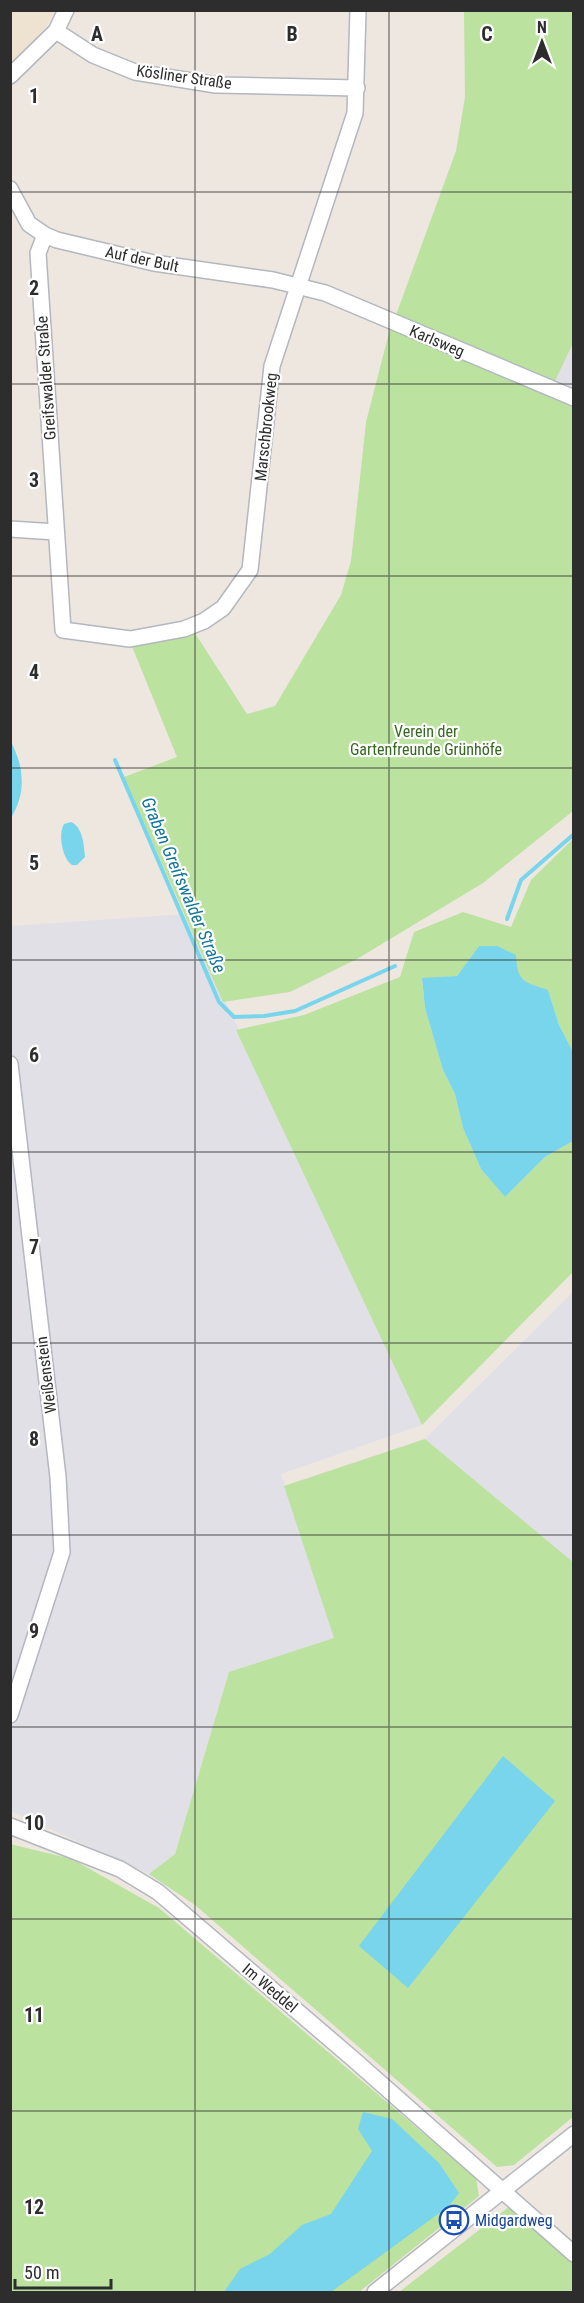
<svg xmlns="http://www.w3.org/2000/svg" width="584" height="2303" font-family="'Roboto Condensed',sans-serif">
<rect width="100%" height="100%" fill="#eee7e0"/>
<path fill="#e1e0e7" d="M573 341V389L555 381Z
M185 914 422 1425 281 1474 335 1638 229 1672 175 1854 149 1874 11 1811V926Z
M573 1292V1562L425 1439Z"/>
<path fill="#eee2d0" d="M11 10 54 11 46 27 11 63Z"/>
<path fill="#bbe29f" d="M464 11H573L574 341 555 381 396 315 456 151 465 97Z
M390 329 573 406V811L483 883 357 959 290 992 223 1002 124 777 177 757 131 644 193 630 247 714 275 706 341 595 351 561 366 422Z
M573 839V1052L559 1025 548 990 523 982 516 971 479 946 457 976 422 979 425 1008 443 1070 455 1094 463 1128 481 1169 505 1197 545 1157 573 1141 574 1271 422 1425 236 1030 304 1015 400 977 414 932 463 912 511 927 531 880Z
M425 1439 573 1562V2117L514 2165 497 2167 195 1905 149 1874 175 1854 229 1672 334 1638 284 1486Z
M10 1844 72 1859 159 1908 476 2178 479 2196 359 2292H11Z
M510 2206 573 2262V2292H399Z"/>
<path fill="#78d5eb" d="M10 740C24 766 27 792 11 818Z
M71 822C83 827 84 846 85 857L77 865H72C62 858 58 834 64 824Z
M479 946H497L516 955C517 982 524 982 548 990L559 1025 573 1052V1141L545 1157 505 1197 481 1169 463 1128 455 1094 443 1070 425 1008 422 978 457 976Z
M503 1756 555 1801 408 1988 359 1946Z
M363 2112 392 2119 439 2163 459 2193 449 2206 331 2292H224L240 2269 270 2254 302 2225 331 2214 372 2151 358 2129Z"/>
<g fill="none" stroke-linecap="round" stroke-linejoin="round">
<path stroke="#78d5eb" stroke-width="4" d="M115 760 219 1002 234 1017 264 1016 295 1011 395 966
M507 919 521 880 574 834"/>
<g stroke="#b3b7bf" stroke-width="18">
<path id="minor" d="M56 31 93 55 135 72 216 85 357 88
M10 76 56 31 66 10
M10 189 29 224 45 235 57 240 154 263 273 280 325 293 574 398
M45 235 38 253 63 630 130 639 184 629 204 621 223 608 250 570 272 366 355 113 358 10
M10 529 56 532
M10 1064 58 1477 62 1552 10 1715
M10 1826 120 1869 158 1892 352 2058 574 2254
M375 2292 574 2134"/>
</g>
<use href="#minor" stroke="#fff" stroke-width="15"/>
</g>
<path fill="none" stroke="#2d2d2d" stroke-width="1.5" stroke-opacity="0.55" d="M195 10V2292M389 10V2292M10 192H574M10 384H574M10 576H574M10 768H574M10 960H574M10 1152H574M10 1343H574M10 1535H574M10 1727H574M10 1919H574M10 2111H574"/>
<defs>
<g id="bus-ring" transform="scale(1.5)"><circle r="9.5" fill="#fff" stroke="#1a4fb4" stroke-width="1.5"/><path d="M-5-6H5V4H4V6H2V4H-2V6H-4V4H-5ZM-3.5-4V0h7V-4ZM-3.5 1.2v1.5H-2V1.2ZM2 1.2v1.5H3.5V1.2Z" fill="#1a4fb4"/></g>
</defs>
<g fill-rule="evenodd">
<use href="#bus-ring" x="454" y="2220"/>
</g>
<g text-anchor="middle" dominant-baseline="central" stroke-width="4.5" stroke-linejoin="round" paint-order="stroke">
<g font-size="16" fill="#2d2d2d" stroke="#fff">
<text transform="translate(184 77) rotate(8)">Kösliner Straße</text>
<text transform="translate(142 259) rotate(12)">Auf der Bult</text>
<text transform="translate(437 341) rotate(23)">Karlsweg</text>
<text transform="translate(46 378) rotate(-94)">Greifswalder Straße</text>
<text transform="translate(266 427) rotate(-84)">Marschbrookweg</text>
<text transform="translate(46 1375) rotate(-97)">Weißenstein</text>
<text transform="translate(270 1988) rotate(40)">Im Weddel</text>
</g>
<g font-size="16" fill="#33691e" stroke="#fff">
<text x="426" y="731">Verein der<tspan x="426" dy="18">Gartenfreunde Grünhöfe</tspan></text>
</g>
<g font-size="16" fill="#164399" stroke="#fff" text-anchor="start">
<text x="475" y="2220">Midgardweg</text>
</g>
<g font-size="18" font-style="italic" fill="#13769b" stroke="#fff">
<text transform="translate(184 885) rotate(67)">Graben Greifswalder Straße</text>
</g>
</g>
<g font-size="20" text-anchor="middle" font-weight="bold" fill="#2d2d2d" stroke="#fff" stroke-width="4.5" stroke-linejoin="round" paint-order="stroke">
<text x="97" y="41">A</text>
<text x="292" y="41">B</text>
<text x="487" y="41">C</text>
<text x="34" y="103">1</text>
<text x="34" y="295">2</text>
<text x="34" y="487">3</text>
<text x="34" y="679">4</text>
<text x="34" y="870">5</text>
<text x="34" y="1062">6</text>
<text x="34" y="1254">7</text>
<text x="34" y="1446">8</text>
<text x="34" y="1638">9</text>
<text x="34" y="1830">10</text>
<text x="34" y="2022">11</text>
<text x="34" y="2214">12</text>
</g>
<rect width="584" height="2303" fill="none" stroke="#2d2d2d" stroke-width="24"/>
<g transform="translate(542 42)" stroke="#ffffff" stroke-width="4.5" paint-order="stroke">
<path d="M0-4.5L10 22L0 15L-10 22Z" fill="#2d2d2d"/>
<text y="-9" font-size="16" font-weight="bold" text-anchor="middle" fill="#2d2d2d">N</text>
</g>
<path d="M15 2279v9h96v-9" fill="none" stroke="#2d2d2d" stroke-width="3"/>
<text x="24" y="2279" font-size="18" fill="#2d2d2d" stroke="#ffffff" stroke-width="4.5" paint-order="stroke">50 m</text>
</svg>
